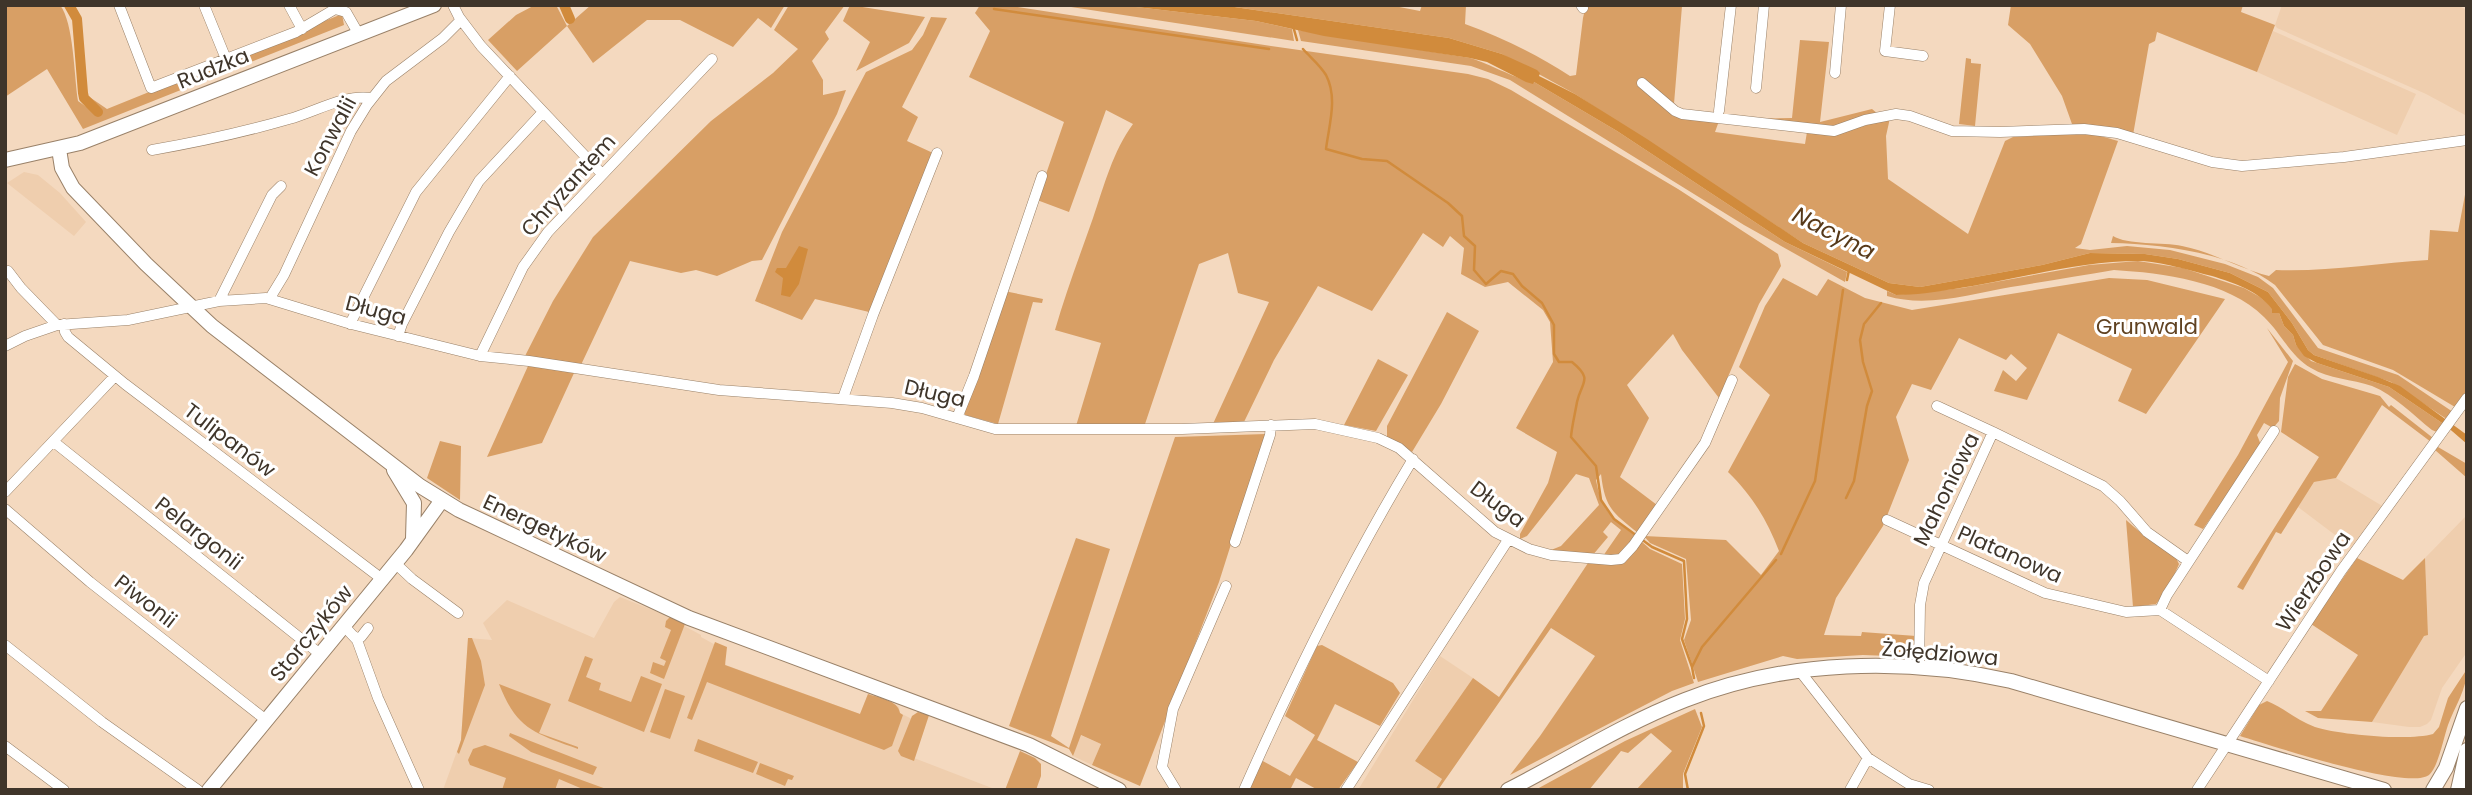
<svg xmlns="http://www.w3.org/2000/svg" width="2472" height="795" font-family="Poppins,sans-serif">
<rect width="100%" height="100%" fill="#f4d9bf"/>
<path fill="#efceae" d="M2282 5H2457L2467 10V116L2426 94 2277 28 2275 25Z
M2273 31 2416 94 2397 135 2257 72Z
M24 172 38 175 60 193 86 222 74 236 7 183Z
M2336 478 2384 507 2351 547 2298 507 2314 482Z
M2467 515V652L2442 688 2431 720 2427 724 2420 727H2409L2372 722 2424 635H2428L2425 558Z
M620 597 660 613 701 635V637L721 648 726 665 860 714 868 694 895 704 899 707 900 713 912 719 922 714 929 716 914 758 997 790H443L461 740 468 638 492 640 483 623 507 600 594 638 614 602Z
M1440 656 1473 678 1415 761 1442 779 1435 790H1358Z
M1080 735 1101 744 1092 765 1073 756Z"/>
<path fill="#d89f65" d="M5 5H60C74 23 74 76 78 101L98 115 102 110 88 96 107 109 342 14 344 25 83 129 47 69 5 97Z
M535 5H556L567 26 591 5H785L771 28 758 18 733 47 680 20H647L593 63 567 26 517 71 488 40 516 15Z
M789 5H845L825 32 829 39 812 61 823 80V95L846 90 837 114 762 260 752 261 717 276 696 270 681 273 630 261 580 367 525 356 553 301 593 237 711 121 773 73 798 49 774 30Z
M850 5 925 17 909 43 856 71 870 42 843 21Z
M980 5H1005L1271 46 1468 74 1488 79 1511 90 1678 189 1778 254 1781 266 1759 304 1719 398 1682 350 1673 334 1627 385 1649 418 1620 477 1657 505 1638 533C1612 512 1605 508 1601 474L1596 480C1602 511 1611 518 1636 536L1620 554 1603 556 1621 530 1611 522 1603 532 1608 537 1592 556 1551 550 1561 546 1599 505 1589 478 1576 474 1527 536 1520 539V534L1548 483 1557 452 1516 428 1553 362 1550 322 1543 310 1508 282 1485 287 1461 274 1464 248 1450 236 1443 247 1423 233 1372 311 1318 286 1274 360 1244 422 1212 426 1269 302 1238 293 1228 253 1199 264 1145 424 1076 426 1101 343 1055 330C1066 292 1080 255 1093 218 1104 186 1113 151 1133 124L1106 110 1069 212 1037 200 1064 122 969 77 990 31 975 13Z
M1058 5H1119L1256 21 1292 29 1294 41Z
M1221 5H1389L1420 11 1422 5H1466L1465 24C1503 38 1536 54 1570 76L1576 75 1583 18 1586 5 1682 6 1673 116 1719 121 1715 132 1805 144 1807 132 1834 135 1890 118 1886 136 1888 179 1968 234 2005 141 2013 137 2090 133 2118 141 2081 244 2075 248 2090 250 2127 246 2170 250 2225 264 2258 277 2273 288 2318 348 2398 375 2453 412 2448 420 2391 382 2314 355 2308 350 2292 323 2268 292 2230 273 2178 259 2145 254 2090 253 2042 265 1920 287 1889 283 1803 243 1575 94 1502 54 1449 38Z
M2011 5H2243L2241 12 2275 25 2257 72 2157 32 2155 41 2149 44 2133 135 2072 124 2062 96 2030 44 2008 25Z
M931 17 947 18 902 107 918 117 907 141 933 153 869 312 815 299 802 320 755 301 782 232 866 72 912 50 923 35Z
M1298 30 1470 58C1486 62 1522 82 1534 82L1617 131 1785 242 1847 272 1845 282 1744 225 1510 80 1471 66 1301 41Z
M1800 40 1829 42 1820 122 1872 109 1878 114 1835 128 1751 119 1792 118Z
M1966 58 1971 59V63L1981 64 1975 126 1959 124Z
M2467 184V392L2455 407 2393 370 2323 345 2275 285C2233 253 2162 244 2111 243L2113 236C2127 245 2163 242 2182 246 2213 252 2240 269 2269 276L2276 270C2327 272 2377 263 2428 260L2430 230 2458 232Z
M2138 261 2183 268 2244 288 2260 297 2279 313 2284 326 2293 335 2296 345 2311 361 2389 387 2445 425 2439 433 2432 430C2413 415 2394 395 2372 386 2352 379 2329 379 2311 368 2290 356 2281 333 2264 317 2228 281 2163 273 2114 270 2080 276 2046 281 2011 287 1971 294 1927 308 1887 296V291L1896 295 1962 288 2089 265Z
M1783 278 1817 296 1828 279 1865 298 1912 310 2109 278 2147 280 2225 299 2146 414 2118 401 2132 369 2058 333 2027 400 1994 391 2003 370 2016 381 2027 368 2011 354 2006 360 1959 338 1931 390 1912 384 1896 417 1909 460 1883 526 1836 598 1824 635 1861 636 1862 632 1916 636V657L1863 655 1797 659 1783 656 1698 682 1684 640 1691 620 1686 559 1650 543 1644 536 1726 540 1761 575 1779 551C1767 520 1752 495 1728 472L1770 395 1739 367 1765 306Z
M1004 291 1043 299 1042 303 1033 302 998 424 965 415V410Z
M1447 312 1479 331 1441 404 1412 452 1387 437V426Z
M2267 328 2293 361 2280 398 2279 421 2273 428 2264 423 2257 435 2261 445 2203 529 2194 525 2238 455 2288 362Z
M1378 359 1408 375 1376 431 1344 425Z
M2295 364 2322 379 2380 396 2389 407 2391 405 2433 438 2431 442 2382 405 2336 478 2314 482 2281 534 2276 532 2243 590 2237 587 2319 457 2281 432 2288 377Z
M528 366 574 373 542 443 487 457Z
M1266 434 1219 582 1140 786 1092 765 1101 744 1081 735 1073 756 1069 749 1009 726 1076 538 1110 549 1051 736 1069 748 1175 437Z
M440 441 461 446 460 500 427 478Z
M2438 447 2467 464V478L2435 450Z
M2126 520 2148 539 2176 558 2179 564 2169 587 2156 604 2133 607Z
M1641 541 1650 549 1682 564 1685 619 1680 640 1694 683 1672 691 1510 775 1540 736 1595 656 1551 628 1438 790H1435L1442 779 1415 761 1473 678 1499 697 1588 563C1614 566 1627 563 1641 541Z
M2357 558 2403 580 2425 558 2428 635 2424 636 2372 722 2318 718 2305 711H2321L2358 655 2311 624Z
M670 617 685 624 664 679 650 673 653 662 664 666 666 661 660 658 671 630 665 627 666 621Z
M468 638H472L481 661 485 685 459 754 457 752 461 740Z
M715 642 727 647 725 665 860 714 868 694C879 698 898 700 900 713L903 715 892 746 884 750 707 682 692 720 687 718Z
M1322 645 1393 683 1400 693 1380 726 1335 704 1317 740 1358 762 1338 790H1318L1296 778 1290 790H1248L1261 760 1290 776 1315 735 1285 716 1317 646Z
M585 656 593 659 586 677 601 683 599 690 631 702 641 676 662 684 644 732 568 701Z
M2467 669C2467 689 2455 706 2448 725 2444 736 2438 768 2429 775 2407 791 2270 745 2240 736L2259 705 2267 701C2284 708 2298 721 2315 727 2340 735 2409 741 2433 734L2439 727 2448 698Z
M499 684 551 704 539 733 578 747V749C535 733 517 730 499 684Z
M665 689 685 696 670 739 650 732Z
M1695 709 1702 727 1683 774V790L1637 789 1672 751 1651 733 1628 753 1621 751 1589 790 1537 789 1625 741Z
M918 712 929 715 914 761 901 756 898 751 912 716Z
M510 733 597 767 593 775 531 752 509 736Z
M698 739 758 762 753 773 694 751Z
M485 745 609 790H585L559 779 555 790H502L506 778 470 765 468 760 473 749Z
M1020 751 1035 758 1041 764V776L1036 790H1005Z
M760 763 794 776 792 780 788 779 785 786 756 774Z"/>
<path fill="#d18b3c" d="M1119 5H1221L1449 38 1502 54 1537 70 1540 73 1539 76 1575 94 1647 139 1803 243 1889 283 1920 287 2042 265 2090 253 2145 254 2178 259 2230 273 2268 292 2292 323 2308 350 2314 355 2378 377 2400 386 2467 435V444L2445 425 2389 387 2317 363 2304 356 2296 345 2293 335 2284 326 2279 313H2272V309C2257 290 2234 283 2212 276 2191 271 2160 261 2139 261 2077 261 2015 280 1954 289 1935 292 1915 295 1896 295L1785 242 1617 131 1534 82 1533 84 1526 82 1487 62 1470 58 1324 36 1256 21Z
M799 246 808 249 799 284 790 297 781 295 783 278 775 272 777 268H786Z"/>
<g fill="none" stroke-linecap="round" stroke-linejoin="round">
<path stroke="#d18b3c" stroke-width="2.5" d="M994 9 1269 49
M1293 26 1297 40
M1303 49C1311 58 1320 65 1326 75 1338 98 1329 125 1326 149L1362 159 1387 161 1448 203 1462 216 1464 236 1475 246 1474 270 1486 284 1501 271 1513 274 1522 286 1542 303 1554 325V354L1559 362H1572C1594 380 1581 382 1577 402 1575 414 1572 425 1571 437L1596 466 1601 500 1614 519 1652 547 1684 561 1687 619 1682 639 1692 667
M1847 280 1849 270
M1846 498 1854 481 1867 406 1872 391 1863 362 1860 340 1864 324 1881 303
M1781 554 1815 481 1843 290
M1694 678 1692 667 1702 647 1776 560
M1688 790 1685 774 1704 726 1701 713"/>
<path stroke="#d18b3c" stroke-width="10" d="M69 5 77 19 83 93 84 98 98 112
M564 5 570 19"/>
<g stroke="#998168" stroke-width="11">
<path id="street" d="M119 5 151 88 296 32 335 9 346 12 358 33
M204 5 226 59
M289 5 302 29
M453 5 459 17 481 46 602 174
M1581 5 1583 8
M1890 5 1885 51 1923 56
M1835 73 1841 5
M1642 83 1675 111 1682 114 1834 131 1865 120 1896 114 1910 116 1952 131 2000 132 2084 129 2117 133 2212 162 2242 166 2344 157 2467 140
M1756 88 1764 5
M1719 111 1731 5
M152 150C198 142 244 132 289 119 315 112 344 94 371 98
M8 271 21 288 57 325
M270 298 284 275 351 131 367 105 386 81 443 38 461 20
M219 301 272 195 281 186
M64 324 65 332 68 337 125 384 382 579
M350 324 416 192 510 76
M398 336 402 324 449 232 479 181 543 112
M5 346 25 336 57 325 128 320 219 301 266 298 351 324 480 356 529 361 719 390 892 403 922 408 995 429H1182L1315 424 1378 438 1399 448 1495 532 1529 549 1551 555 1611 560 1621 559 1633 546 1705 443 1732 380
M480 356 523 267 548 232 712 59
M843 398 873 315 937 153
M1937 406 1993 432
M957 418 974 376 1042 176
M54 442 320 654
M5 492 115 376
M5 509 90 582 266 720
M1887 520 2045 593 2126 612 2160 610 2269 681
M1235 542 1270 435 1271 425
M395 563 412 579 458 613
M2160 610 2167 595 2274 431
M344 626 357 640 378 698 419 790
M356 638 361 637 368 628
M5 645 102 722 198 790
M1919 668 1920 605 1924 583 1993 432 2103 486 2120 501 2147 532 2188 561
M1799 670 1868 758 1909 784 1929 790
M5 746 64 790
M1176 790 1162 767 1173 709 1226 586
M1244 790C1294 677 1349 565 1413 459
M1346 790 1508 540
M1850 790 1868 758
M2197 790 2341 571 2467 398"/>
</g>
<g stroke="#998168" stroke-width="16">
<path id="secondary" d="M59 149 62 168 73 188 146 264 212 326 420 486 459 510 689 618 1029 745 1119 790
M5 160 80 143 434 5
M394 470 414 503 413 539
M209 790 406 550 442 500
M1508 790C1567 760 1623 724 1685 700 1786 660 1905 657 2011 681L2384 790
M2433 790 2446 768 2467 708
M2458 790 2467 750"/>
</g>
<use href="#street" stroke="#fff" stroke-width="10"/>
<use href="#secondary" stroke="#fff" stroke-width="14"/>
</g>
<g text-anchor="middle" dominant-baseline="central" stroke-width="6" stroke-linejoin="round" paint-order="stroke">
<g font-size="21" fill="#3f352a" stroke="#fff">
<text transform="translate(213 68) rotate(-22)">Rudzka</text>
<text transform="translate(330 136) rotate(-62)">Konwalii</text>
<text transform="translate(568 185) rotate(-48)">Chryzantem</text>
<text transform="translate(376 310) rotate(15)">Długa</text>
<text transform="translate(935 393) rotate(13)">Długa</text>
<text transform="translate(230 440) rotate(37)">Tulipanów</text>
<text transform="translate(1946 489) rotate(-64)">Mahoniowa</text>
<text transform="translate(1498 504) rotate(37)">Długa</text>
<text transform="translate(545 528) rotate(25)">Energetyków</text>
<text transform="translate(199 533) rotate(38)">Pelargonii</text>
<text transform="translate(2010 554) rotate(24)">Platanowa</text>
<text transform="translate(2313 581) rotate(-56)">Wierzbowa</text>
<text transform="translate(146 601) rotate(38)">Piwonii</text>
<text transform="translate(311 633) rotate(-51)">Storczyków</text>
<text transform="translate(1940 653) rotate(5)">Żołędziowa</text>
</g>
<g font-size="21" fill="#604221" stroke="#fff">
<text x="2147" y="326">Grunwald</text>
</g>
<g font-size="23" font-style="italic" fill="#573919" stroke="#fff">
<text transform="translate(1834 233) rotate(27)">Nacyna</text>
</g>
</g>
<rect width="2472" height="795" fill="none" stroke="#3f352a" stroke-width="14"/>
</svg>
